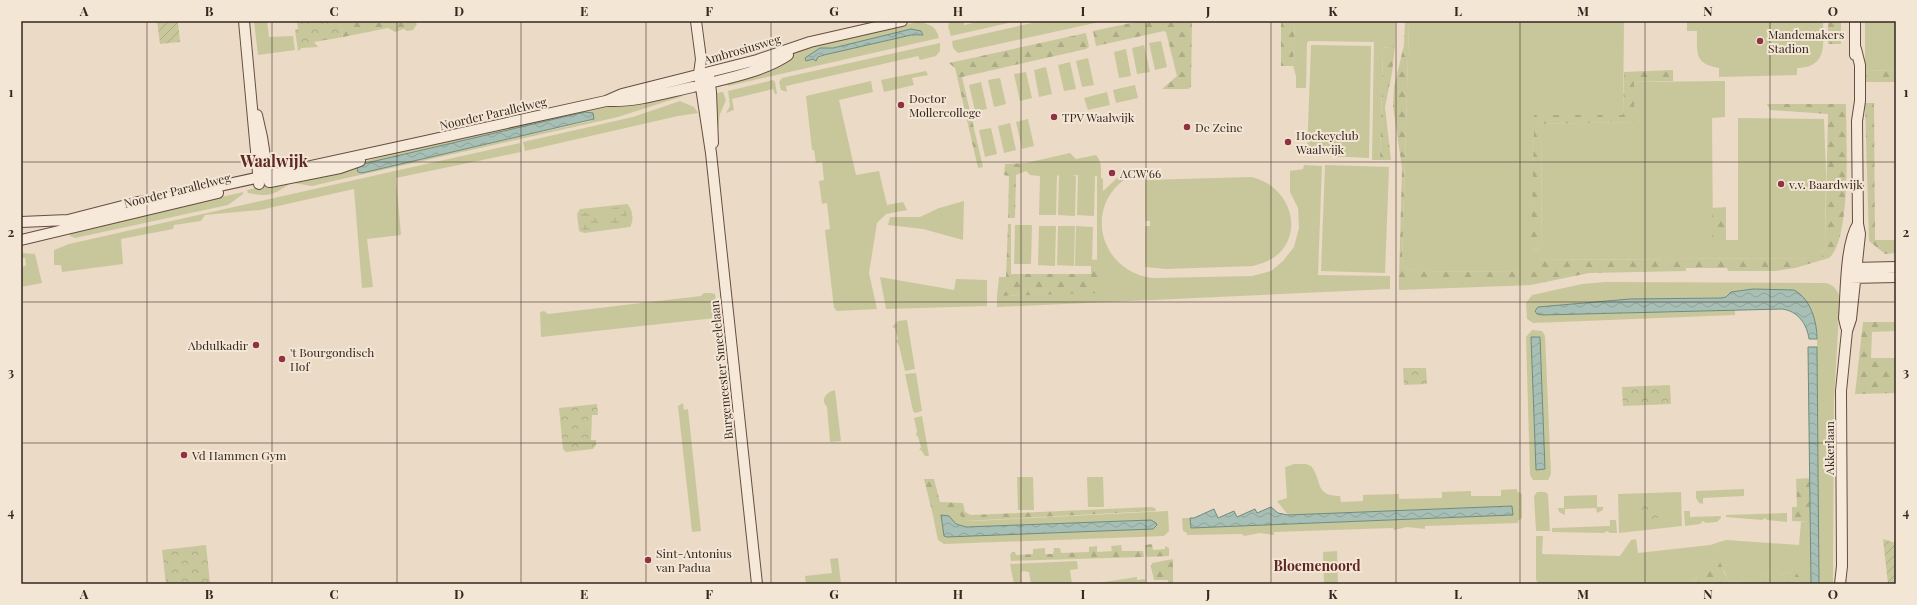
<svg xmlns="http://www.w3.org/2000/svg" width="1917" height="605" font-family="'Playfair Display',serif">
<defs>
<pattern id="forest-firs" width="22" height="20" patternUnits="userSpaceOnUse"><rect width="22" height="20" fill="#c8c79b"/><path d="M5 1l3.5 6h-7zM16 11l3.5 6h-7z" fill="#acab85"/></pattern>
<pattern id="wetland-marsh" width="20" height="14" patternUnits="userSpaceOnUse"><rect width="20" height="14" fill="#c8c79b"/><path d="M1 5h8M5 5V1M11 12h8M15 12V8" fill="none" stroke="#acab85"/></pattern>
<pattern id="park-crowns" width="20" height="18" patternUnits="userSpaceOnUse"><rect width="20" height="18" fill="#c8c79b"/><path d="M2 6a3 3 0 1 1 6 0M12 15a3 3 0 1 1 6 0" fill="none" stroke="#acab85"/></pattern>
<pattern id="garden-furrows" width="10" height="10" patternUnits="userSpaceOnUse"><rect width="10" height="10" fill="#c8c79b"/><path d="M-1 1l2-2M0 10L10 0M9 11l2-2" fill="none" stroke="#acab85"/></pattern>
<pattern id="water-waves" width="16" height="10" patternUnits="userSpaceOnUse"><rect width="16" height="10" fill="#a7bfb4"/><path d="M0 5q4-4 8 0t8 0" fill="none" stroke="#90a49a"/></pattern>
</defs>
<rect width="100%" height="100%" fill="#ebdac6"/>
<path fill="#c8c79b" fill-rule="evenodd" d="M254 21H267L269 37 293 36 295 50 258 55Z
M950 21H964V25L982 21H1017L951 36 948 26Z
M1041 21H1104L958 53 953 48 952 41Z
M1295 21H1395V46L1383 48 1380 160H1372L1374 42 1309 41 1307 43 1306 88H1296V76L1293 66Z
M1409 21H1624L1623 115H1534V124L1634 122V82L1725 81V117L1712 118 1713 240H1738V118L1824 119 1826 174 1825 246 1821 258 1531 260V272L1414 271 1402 266ZM1542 129 1541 249 1532 250 1534 130Z
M1687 21H1823C1823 45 1828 67 1797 68V75L1719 77V68C1694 64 1697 53 1697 31H1687Z
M1865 21H1896V70L1865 71Z
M918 22C930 24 936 26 939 38L728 86 727 81 761 71 799 51 814 46ZM911 29 921 36 911 35 824 55 816 59 805 58 820 48H833Z
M1161 41 1167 67 1155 70 1149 43Z
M940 43V51L936 56 920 60 918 56 786 86 787 92 781 90 779 82 782 78Z
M1144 45 1150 72 1137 74 1132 48Z
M1311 45 1371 46 1369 158 1307 155Z
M1126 49 1131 76 1119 78 1114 52Z
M1088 58 1094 85 1082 87 1076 61Z
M1070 62 1076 89 1064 91 1058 65Z
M1046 67 1052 94 1039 97 1034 70Z
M926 71 928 75 912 78 914 85 884 92 881 80Z
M1026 72 1032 98 1020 101 1014 74Z
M1000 78 1006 104 994 107 988 80Z
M773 80 775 82 777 94H775L773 89 732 99 734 110 726 113 730 106 728 91Z
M871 81 873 92 839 100 856 175 879 171 887 205 903 202 907 210 886 214 877 223 869 273 877 309 837 311 834 308 825 230 830 229 827 203 822 204 819 181 824 180 822 162 816 163 814 150H812L806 96Z
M981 82 987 109 975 111 969 85Z
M1135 85 1138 98 1116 103 1113 90Z
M723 92 726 100 720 114 718 129 716 93Z
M1107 92 1110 105 1088 110 1084 98Z
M683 93V96L618 117 351 177 312 186 293 183 292 180 341 169 389 154 604 106ZM585 112H591V121L359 173 375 161Z
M680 101 694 107 698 113 678 116 525 151 523 142 633 117Z
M1028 119 1034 146 1022 149 1016 122Z
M1010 123 1016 150 1004 153 998 126Z
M991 128 997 154 985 157 979 130Z
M520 143 521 152 396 178 401 235 367 239 373 287 362 288 354 189 260 210 205 215 201 221 174 225 173 229 121 239 123 264 62 272 61 265H54V250L69 244Z
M1070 153 1076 159 1096 155C1102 162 1101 169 1101 178L1103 179V191L1126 170 1130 176C1082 204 1099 272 1153 278L1252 276 1271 271 1283 261 1294 247 1299 228 1298 208 1290 192V171L1303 169 1304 165 1322 166 1318 275 1390 276V289L997 307V296L1100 292V260L1097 259V176H1080H1095L1094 216 1077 215 1078 175 1071 176H1076L1075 216 1058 215 1059 175 1057 176 1056 215H1039L1040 176 1030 175 1026 171V163Z
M1325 165 1389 167 1385 273 1321 271Z
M1251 177C1287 184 1307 230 1276 256 1269 261 1261 264 1253 266L1166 269 1145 267V226H1150V221H1145V180Z
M288 181V185C270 197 268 196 248 193L247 190Z
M243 192V194L228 205 75 238 70 236 69 233Z
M964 201 963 240 923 229 888 225 890 217H920L939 208Z
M627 204C633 209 634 221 630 227L584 233 579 231 577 214 580 209Z
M1015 225H1032L1031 264H1014Z
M1039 226H1056L1055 266 1038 265Z
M1058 226H1075L1074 266 1057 265Z
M1076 226 1093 227 1092 266H1075Z
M21 253 35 254 42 283 21 287V268L26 265 25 258H21Z
M880 277 954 290 956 279 987 280V306L886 309Z
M1399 280H1531V285L1399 290Z
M1605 282 1825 283C1834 285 1836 288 1840 297L1834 399 1833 584H1819L1817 335 1794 290 1753 289 1731 292 1726 297 1721 298 1630 299 1735 310V315L1533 323 1527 319 1526 303 1532 295 1582 284Z
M704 293H711L715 294 717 316 715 318 541 337 540 312 544 311 548 314 701 296Z
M907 320 915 369 905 371 899 346 896 341 898 339 895 328 892 327 898 321Z
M1532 330 1542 331 1545 336 1551 474 1548 480H1533L1530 475 1526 337ZM1540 337 1545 469 1537 470 1531 338Z
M916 373 922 411 915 413 913 411 905 374Z
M835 390 841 441 830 442 827 407C820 400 826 392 835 390Z
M683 403 684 410 688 409 701 531 692 532 678 406Z
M922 416 929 456H925L921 450 919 451 921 447 918 437 916 435 917 431 914 418Z
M1294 464H1306L1311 466C1323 481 1314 496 1340 496L1341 502 1363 501V495L1399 494V499L1442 498V492L1471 491V496H1501V490L1517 489V491L1522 494V518L1518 521V523L1425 526V529L1407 527 1394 530 1393 528 1274 532V535L1260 533 1244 536 1242 534 1187 535V533L1183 531 1182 518H1190L1191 528 1513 515 1512 506 1288 515 1277 501 1287 498 1285 467Z
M1017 477H1033L1034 510H1018Z
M1087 477H1103L1104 507H1088Z
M1744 489V496L1703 498V504L1699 503 1696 498V491Z
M1537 492H1545L1548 494 1550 531H1536L1534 496Z
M1681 492 1682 526 1619 533 1618 494Z
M1597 495V507H1603V510L1597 513 1596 508 1565 509V515L1559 512 1558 508H1564V496Z
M932 511H958L966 521H973L1168 511 1169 531 1164 536 944 544 938 540ZM1150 520 943 533 956 524 966 527Z
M1684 511H1690V517L1721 516V518L1717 522 1706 523 1703 521 1700 524 1685 526Z
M1787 513V522L1767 520 1765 518 1762 520 1726 517V515Z
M1610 520H1616L1617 533H1610L1607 531 1604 533 1552 532V528L1610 526Z
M1801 522H1810L1811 584H1801V579L1790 572 1775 578 1767 574C1758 577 1733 588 1727 579 1726 577 1725 572 1724 570L1697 577 1693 583 1690 584H1539L1536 580V536H1543L1542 554 1620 556 1631 540 1636 539 1638 553 1710 545 1726 540 1799 545Z
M1337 551 1338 584H1324L1323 552Z
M838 558 841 584H806L805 576 832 573 830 559Z
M1077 561 1078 569 1070 570 1072 584H1031L1029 572 1023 571 1021 573 1022 584H1014L1010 564Z
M1137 577V580L1145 579V584H1091Z"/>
<path fill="url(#forest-firs)" d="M340 21H414L417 24 413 30 407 31 404 29 395 32 388 28 343 37Z
M1140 21H1192L1191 87 1188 89H1162L1177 76 1166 32 1164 31 1096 46 1093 31Z
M1281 21H1295L1293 66H1281Z
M1405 21H1409L1402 266 1414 271 1530 272 1531 260 1821 258 1825 246 1828 114 1770 110 1767 104H1846C1846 135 1852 239 1829 258L1795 268 1775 271H1728L1727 268H1686V271L1589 273 1531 285 1530 280H1399L1402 168 1393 106 1394 87 1404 45Z
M1828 21H1841V44H1828Z
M1086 33 1089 47 1086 49 962 77 983 167 978 168 955 68 949 63Z
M1395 46 1392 73 1385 107 1391 160H1380L1383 48Z
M1673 70V81L1634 82V122L1534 124V115H1623L1624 72Z
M1896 70V82H1865V71Z
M1865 103H1874L1875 240H1896V253L1885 254 1869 241Z
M1534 129H1542L1541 249 1531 250Z
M1026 163V171L1016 175 1015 218H1008L1009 176 1004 175 1005 164Z
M1726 207V240H1712V208Z
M1008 224H1011V274H1091V260L1100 259V293L997 296 999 277H1006Z
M1863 322H1896V331L1872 332 1871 358H1896V393L1855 394Z
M1810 478V522L1792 521V507H1797L1796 479Z
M924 479H934L940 502 963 503 965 512 971 515 1151 507 1155 508 1156 511 966 521 962 518 958 511H932Z
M1152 544 1153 550 1165 549V544V546L1169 548V556L1146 557 1145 545Z
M1121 545 1122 551H1143L1144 557 1011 561 1010 555 1012 552H1015L1016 555 1033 554V549L1045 548V554H1053L1054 548H1060L1061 553 1089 552V547L1097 546V552L1112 551 1111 546Z
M1173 559V584H1168V580H1154L1151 567 1152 563Z
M1709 561 1720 562 1727 579 1732 583H1739L1767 574 1775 578 1790 572 1796 573 1801 579V584H1690L1693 583 1704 566Z"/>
<path fill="url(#wetland-marsh)" d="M626 206 628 225 609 227 610 215 607 213V209Z
M600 210 598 222 601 224 602 228 583 231 581 213Z"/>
<path fill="url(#park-crowns)" d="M297 21H340L343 37 314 42 318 47 302 48 298 51 295 30 298 29Z
M1403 368H1426L1427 384 1404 385Z
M1670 385 1671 404 1623 406 1622 387Z
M597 404 598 415H592L591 440H596V445L593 449 566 452 563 449 559 408Z
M1641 501 1658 504 1660 517 1648 521 1637 516 1636 508Z
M206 545 210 583 166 584 162 550Z"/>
<path fill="url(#garden-furrows)" d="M157 21H178L180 42 160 44Z
M1883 539 1896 543V584H1888Z"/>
<path fill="url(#water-waves)" stroke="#6f8c80" d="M911 29 921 31 923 35H911L824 55 818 57 816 61 813 59 806 61 805 58 820 48H833Z
M585 112 593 113 594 119 362 173 358 172 357 169 360 165 375 161Z
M1753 289 1794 290C1811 299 1817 322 1817 339H1809C1807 324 1798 311 1782 309L1542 315 1537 314 1535 311 1538 307 1630 299 1721 298 1726 297 1731 292Z
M1531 337H1540L1545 469 1536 470Z
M1808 347H1817L1819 584H1811Z
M1512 506 1513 515 1191 528 1190 518H1194L1214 509 1218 518 1234 511 1237 517 1255 509 1257 513 1271 507 1278 513 1288 515Z
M941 515 949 516 956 524 966 527 1151 520 1156 523 1157 525 1153 529 947 537 944 536Z"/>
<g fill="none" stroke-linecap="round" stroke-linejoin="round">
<g stroke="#664e40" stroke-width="12">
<path id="secondary" d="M244 21 259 184
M696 21 701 59 699 74 711 153 757 584
M1855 55V21
M709 77 711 92 713 143
M609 101C637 102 665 93 693 87 724 79 761 73 788 55
M257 115 262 137 269 182
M270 182 340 168 360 161
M21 222 68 220 138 202 155 200C305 167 456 135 606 101L622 94 757 60 810 42 902 21
M21 240 218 193
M1852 268 1896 267
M1849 278 1896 277
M1846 327 1844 318C1846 294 1845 244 1858 224
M1840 584 1842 566 1841 391 1847 331 1851 319 1860 234 1858 224 1857 121 1860 101V65L1856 49"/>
</g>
<use href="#secondary" stroke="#f6e9d9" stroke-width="10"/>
</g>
<path fill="none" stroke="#362720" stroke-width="1" stroke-opacity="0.55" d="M147 21V584M272 21V584M397 21V584M521 21V584M646 21V584M771 21V584M896 21V584M1021 21V584M1146 21V584M1271 21V584M1396 21V584M1520 21V584M1645 21V584M1770 21V584M21 162H1896M21 302H1896M21 443H1896"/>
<g fill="#8f3241" stroke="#f3e6d5" stroke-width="1.5">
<circle cx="1760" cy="41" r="4"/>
<circle cx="901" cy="105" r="4"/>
<circle cx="1054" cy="117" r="4"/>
<circle cx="1187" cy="127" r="4"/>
<circle cx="1288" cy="142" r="4"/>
<circle cx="1112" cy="173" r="4"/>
<circle cx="1781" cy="184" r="4"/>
<circle cx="256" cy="345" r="4"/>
<circle cx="282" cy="359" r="4"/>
<circle cx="184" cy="455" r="4"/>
<circle cx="648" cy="560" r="4"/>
</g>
<g text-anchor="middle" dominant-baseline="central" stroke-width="4" stroke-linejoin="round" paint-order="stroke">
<g font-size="12" fill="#362720" stroke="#f3e6d5" text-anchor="start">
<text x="1768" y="34">Mandemakers<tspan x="1768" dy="14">Stadion</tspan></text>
<text x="909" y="98">Doctor<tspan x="909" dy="14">Mollercollege</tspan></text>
<text x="1062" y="117">TPV Waalwijk</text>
<text x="1195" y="127">De Zeine</text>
<text x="1296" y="135">Hockeyclub<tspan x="1296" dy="14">Waalwijk</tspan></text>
<text x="1120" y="173">ACW'66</text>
<text x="1789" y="184">v.v. Baardwijk</text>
<text x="248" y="345" text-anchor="end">Abdulkadir</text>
<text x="290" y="352">'t Bourgondisch<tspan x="290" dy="14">Hof</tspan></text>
<text x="192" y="455">Vd Hammen Gym</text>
<text x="656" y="553">Sint-Antonius<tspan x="656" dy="14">van Padua</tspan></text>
</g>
<g font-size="12" fill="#362720" stroke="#f3e6d5">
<text transform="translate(742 49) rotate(-16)">Ambrosiusweg</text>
<text transform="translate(493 113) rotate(-13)">Noorder Parallelweg</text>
<text transform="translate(177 190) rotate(-14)">Noorder Parallelweg</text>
<text transform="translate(721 370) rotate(-96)">Burgemeester Smeelelaan</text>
<text transform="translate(1829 448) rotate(-90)">Akkerlaan</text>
</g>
<g font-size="14" font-weight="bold" fill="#5f2723" stroke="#f3e6d5">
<text x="1317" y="565">Bloemenoord</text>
</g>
<g font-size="16" font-weight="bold" fill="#5f2723" stroke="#f3e6d5">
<text x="274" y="160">Waalwijk</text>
</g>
</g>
<rect width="1917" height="605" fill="none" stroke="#f3e6d5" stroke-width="44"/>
<rect x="22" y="22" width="1873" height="561" fill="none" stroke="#362720" stroke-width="1.5"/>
<g font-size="13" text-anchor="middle" font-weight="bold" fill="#362720">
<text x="84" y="16">A</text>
<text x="209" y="16">B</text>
<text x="334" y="16">C</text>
<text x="459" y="16">D</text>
<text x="584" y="16">E</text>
<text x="709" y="16">F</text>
<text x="834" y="16">G</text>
<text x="958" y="16">H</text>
<text x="1083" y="16">I</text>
<text x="1208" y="16">J</text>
<text x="1333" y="16">K</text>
<text x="1458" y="16">L</text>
<text x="1583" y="16">M</text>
<text x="1708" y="16">N</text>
<text x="1833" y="16">O</text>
<text x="11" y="97">1</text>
<text x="1906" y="97">1</text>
<text x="11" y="237">2</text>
<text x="1906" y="237">2</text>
<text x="11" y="377">3</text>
<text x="1906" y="377">3</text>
<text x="11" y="517">4</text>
<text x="1906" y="517">4</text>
<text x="84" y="599">A</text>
<text x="209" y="599">B</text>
<text x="334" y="599">C</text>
<text x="459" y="599">D</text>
<text x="584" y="599">E</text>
<text x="709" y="599">F</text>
<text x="834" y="599">G</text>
<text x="958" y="599">H</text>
<text x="1083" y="599">I</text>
<text x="1208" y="599">J</text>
<text x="1333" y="599">K</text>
<text x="1458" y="599">L</text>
<text x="1583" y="599">M</text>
<text x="1708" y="599">N</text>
<text x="1833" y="599">O</text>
</g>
</svg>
